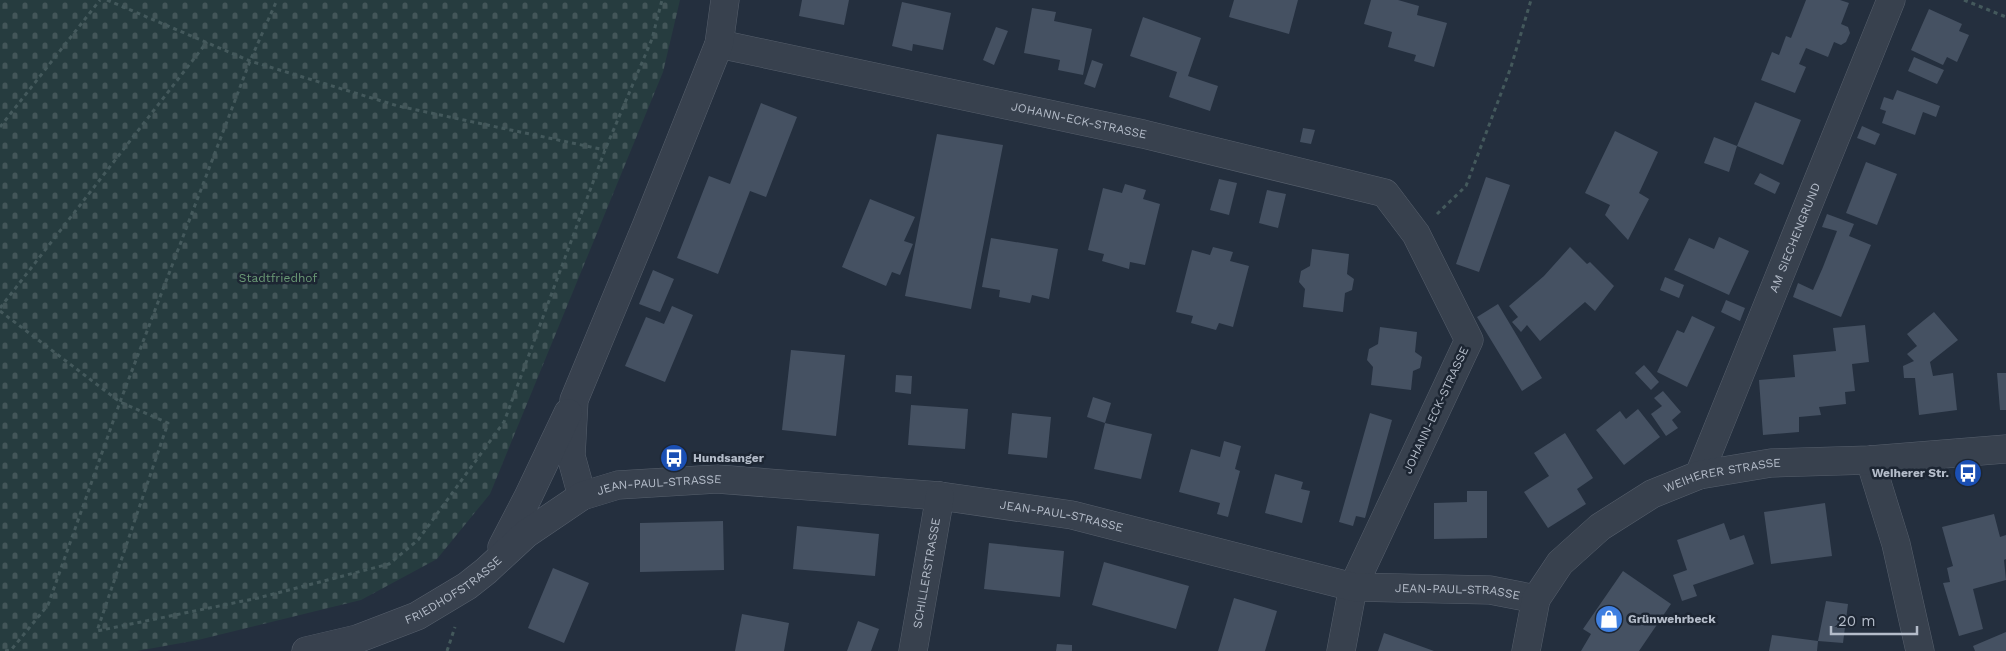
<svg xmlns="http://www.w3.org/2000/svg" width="2006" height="651" font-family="'Work Sans',sans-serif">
<defs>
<pattern id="cemetery-stones" width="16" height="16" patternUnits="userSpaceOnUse" patternTransform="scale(1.25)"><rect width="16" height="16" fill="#263c3f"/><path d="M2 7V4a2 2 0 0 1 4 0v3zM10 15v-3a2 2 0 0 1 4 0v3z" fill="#435659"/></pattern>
</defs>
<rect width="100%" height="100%" fill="#242f3e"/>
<path fill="url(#cemetery-stones)" d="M0 0H680L663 72 490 494 437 559 361 600 198 640 137 651H0Z"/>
<path fill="#455162" d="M802 0H849L844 25 799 16Z
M1234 0H1298L1289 34 1229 17Z
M1371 0H1398L1419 6 1417 15 1447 23 1434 67 1414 61 1416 55 1388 47 1392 32 1364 24Z
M1806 0H1840L1849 3 1841 24 1848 27 1850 33 1846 42 1841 45 1834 42 1828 57 1806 48 1799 64 1806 67 1795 93 1761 80 1772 52 1779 55 1786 36 1791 38Z
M902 2 951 13 943 50 913 44 912 51 892 46Z
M1032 8 1056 12 1054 21 1092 29 1083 75 1058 70 1060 60 1024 53Z
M1929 9 1962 24 1959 31 1969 35 1957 62 1947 57 1943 65 1911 50Z
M1143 17 1201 38 1188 76 1218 86 1210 111 1169 97 1177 72 1130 56Z
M996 27 1008 31 994 65 983 60Z
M1914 57 1944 70 1937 84 1908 71Z
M1092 60 1103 64 1095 88 1084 84Z
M1897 90 1940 106 1936 117 1923 112 1915 135 1882 123 1886 111 1880 109 1884 97 1893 100Z
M1755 102 1801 120 1783 165 1737 146 1729 172 1704 163 1714 137 1737 146Z
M761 103 797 117 766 197 750 191 718 274 677 258 709 176 730 184Z
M1862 126 1880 134 1875 145 1857 138Z
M1303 128 1315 130 1311 144 1300 142Z
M1615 131 1658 152 1639 193 1649 199 1628 240 1605 215 1610 205 1585 193Z
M937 134 1003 145 971 309 905 296Z
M1866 162 1897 174 1877 225 1846 213Z
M1760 173 1780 183 1775 194 1754 184Z
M1486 177 1510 185 1479 272 1456 264Z
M1219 179 1237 183 1229 215 1210 210Z
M1125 184 1146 190 1143 199 1160 204 1145 265 1130 262 1129 269 1102 261 1104 254 1088 250 1103 188 1122 193Z
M1267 190 1286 194 1278 228 1259 223Z
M870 199 915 217 904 241 913 244 900 275 892 272 886 286 842 267Z
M1827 214 1854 224 1849 236 1871 245 1841 317 1793 297 1798 283 1813 290 1823 267 1837 231 1822 227Z
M1719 237 1749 251 1729 295 1674 270 1689 238 1714 249Z
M991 238 1058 249 1049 299 1032 295 1030 303 999 297 1000 290 982 287Z
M1213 247 1233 252 1230 261 1249 266 1233 327 1219 323 1216 330 1191 323 1193 316 1176 312 1192 250 1210 255Z
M1570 247 1587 264 1590 262 1614 286 1595 311 1585 302 1540 341 1527 325 1521 332 1512 322 1518 317 1509 306 1544 276Z
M1312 249 1349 254 1347 274 1354 279 1352 290 1345 293 1343 312 1303 307 1305 289 1299 282 1301 271 1310 266Z
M653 270 674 279 660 312 639 304Z
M1665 277 1684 285 1679 298 1660 290Z
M1726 300 1745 308 1740 321 1721 312Z
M1498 304 1542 378 1522 391 1477 317Z
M672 306 693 315 665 382 625 366 646 317 664 324Z
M1934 312 1958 340 1930 362 1933 376 1953 373 1957 410 1919 415 1915 378H1904L1903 366 1914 361 1907 354 1917 346 1907 334Z
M1692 316 1715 327 1687 387 1657 372 1677 330 1684 333Z
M1865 325 1869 362 1852 364 1855 391 1845 392 1846 404 1819 407 1821 415 1799 417V432L1763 435 1759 380 1795 377 1793 355 1836 351 1833 328Z
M1380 327 1417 332 1415 352 1422 357 1420 368 1413 371 1411 390 1371 385 1373 367 1367 360 1369 349 1378 344Z
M791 350 845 355 836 436 782 430Z
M1644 365 1659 382 1651 390 1635 373Z
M1997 373H2006V410H2000Z
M896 375 912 376 911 394 895 392Z
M1663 391 1681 412 1672 420 1678 428 1666 436 1651 414 1662 406 1654 398Z
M1093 397 1111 403 1105 423 1087 417Z
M911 405 968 409 965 449 908 445Z
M1638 409 1660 437 1624 465 1596 430 1620 411 1626 419Z
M1012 413 1051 417 1047 458 1008 454Z
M1370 413 1392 420 1365 518 1356 516 1353 526 1339 522Z
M1105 423 1152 434 1141 479 1094 469Z
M1565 433 1593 478 1577 489 1586 504 1548 528 1524 492 1549 476 1534 453Z
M1224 441 1241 446 1235 469 1240 471 1228 517 1217 514 1220 503 1179 492 1191 449 1220 457Z
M1275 474 1303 482 1301 489 1310 491 1302 523 1265 513Z
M1467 491H1487V538L1434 539V503L1467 502Z
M1825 503 1832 556 1771 564 1764 512Z
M1994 514 2000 537 2006 535V559L2004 560 2006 580 1973 589 1983 629 1959 636 1943 583 1950 582 1947 568 1953 566 1942 527Z
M723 521 724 570 640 572V523Z
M1724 523 1730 540 1744 535 1754 564 1693 585 1697 596 1682 601 1673 575 1687 570 1677 540Z
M797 526 879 534 875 576 793 569Z
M989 543 1064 551 1060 597 984 589Z
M1104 562 1189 586 1176 629 1092 605Z
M553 568 589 583 564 643 528 628Z
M1623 571 1671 604 1639 651H1581L1591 634 1583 629Z
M1234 598 1277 611 1265 651H1218Z
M1826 601 1848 604 1843 643 1818 641Z
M742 614 789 623 784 651H735Z
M858 621 879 629 871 651H847Z
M2006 632V651H1975L1973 646Z
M1384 633 1434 651H1378Z
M1772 635 1818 641 1817 651H1769Z
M1057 644 1072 645V651H1056Z"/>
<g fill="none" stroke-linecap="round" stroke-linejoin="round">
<g stroke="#565f6c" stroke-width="29">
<g id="street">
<path id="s1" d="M719 44 1143 134 1385 193 1416 234 1469 340 1353 587 1341 651"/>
<path d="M1870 460 1896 544 1920 651"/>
<path id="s2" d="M1699 475 1891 0"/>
<path d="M582 496 571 456 574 400 647 224 719 44 725 0"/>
<path d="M502 547 528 497 568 413"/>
<path id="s3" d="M306 651 357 639 417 616 467 586 486 571 526 534 582 496 618 485 717 479 940 496 1072 515 1353 587 1490 590 1536 599"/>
<path id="s4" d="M913 651 940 496"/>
<path id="s5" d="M1526 651 1536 599 1560 563 1600 527 1652 494 1699 475 1771 463 1870 460 2006 449"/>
</g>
</g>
<path stroke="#44595c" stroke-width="3" stroke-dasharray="4 4" stroke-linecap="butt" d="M107 0 250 61 398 106 605 150
M1964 0 2006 17
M0 127 100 0
M1437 214 1466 186 1511 67 1531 0
M0 308 207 42
M0 311 120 402 168 423 97 631 258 598 389 564 418 540 504 422 605 150 652 39 662 0
M5 651 11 650 48 605 120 402 250 61 277 0
M447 651 455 627"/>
<use href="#street" stroke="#38414e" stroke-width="28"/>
</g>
<defs>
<g id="bus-disc" transform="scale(1.4375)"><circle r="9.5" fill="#1a4fb4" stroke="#1d2633"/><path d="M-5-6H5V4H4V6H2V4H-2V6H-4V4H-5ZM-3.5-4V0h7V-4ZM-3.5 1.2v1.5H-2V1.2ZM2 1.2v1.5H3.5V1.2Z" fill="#fff"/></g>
<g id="shop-disc" transform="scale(1.4375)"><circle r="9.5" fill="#3f7fe0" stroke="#1d2633"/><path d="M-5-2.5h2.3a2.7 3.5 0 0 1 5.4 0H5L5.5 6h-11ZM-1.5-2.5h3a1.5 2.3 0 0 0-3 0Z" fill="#fff"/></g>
</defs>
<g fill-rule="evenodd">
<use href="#bus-disc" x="674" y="458"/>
<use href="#bus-disc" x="1968" y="473"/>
<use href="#shop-disc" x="1609" y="619"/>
</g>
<g text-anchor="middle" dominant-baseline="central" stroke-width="5" stroke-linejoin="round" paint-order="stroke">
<g font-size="12" fill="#b4bcc9" stroke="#1d2633">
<text stroke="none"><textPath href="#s1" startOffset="368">JOHANN-ECK-STRASSE</textPath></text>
<text stroke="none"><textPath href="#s2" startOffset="256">AM SIECHENGRUND</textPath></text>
<text transform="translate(1436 410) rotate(-65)">JOHANN-ECK-STRASSE</text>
<text stroke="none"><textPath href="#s5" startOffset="285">WEIHERER STRASSE</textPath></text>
<text stroke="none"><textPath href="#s3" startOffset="400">JEAN-PAUL-STRASSE</textPath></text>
<text stroke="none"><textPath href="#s3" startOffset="805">JEAN-PAUL-STRASSE</textPath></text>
<text stroke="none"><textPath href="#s4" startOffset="79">SCHILLERSTRASSE</textPath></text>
<text stroke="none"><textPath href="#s3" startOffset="161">FRIEDHOFSTRASSE</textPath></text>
<text stroke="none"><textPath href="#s3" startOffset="1210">JEAN-PAUL-STRASSE</textPath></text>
</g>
<g font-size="12" fill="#6b9a76" stroke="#1d2633">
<text x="278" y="278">Stadtfriedhof</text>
</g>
<g font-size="12" font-weight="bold" fill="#b4bcc9" stroke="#1d2633" text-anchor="start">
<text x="693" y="458">Hundsanger</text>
<text x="1949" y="473" text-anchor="end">Weiherer Str.</text>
<text x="1628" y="619">Grünwehrbeck</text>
</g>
</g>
<path d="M1831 626v8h86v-8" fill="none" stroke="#b4bcc9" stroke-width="2.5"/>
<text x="1838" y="626" font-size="15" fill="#b4bcc9" stroke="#1d2633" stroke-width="4" paint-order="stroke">20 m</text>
</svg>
